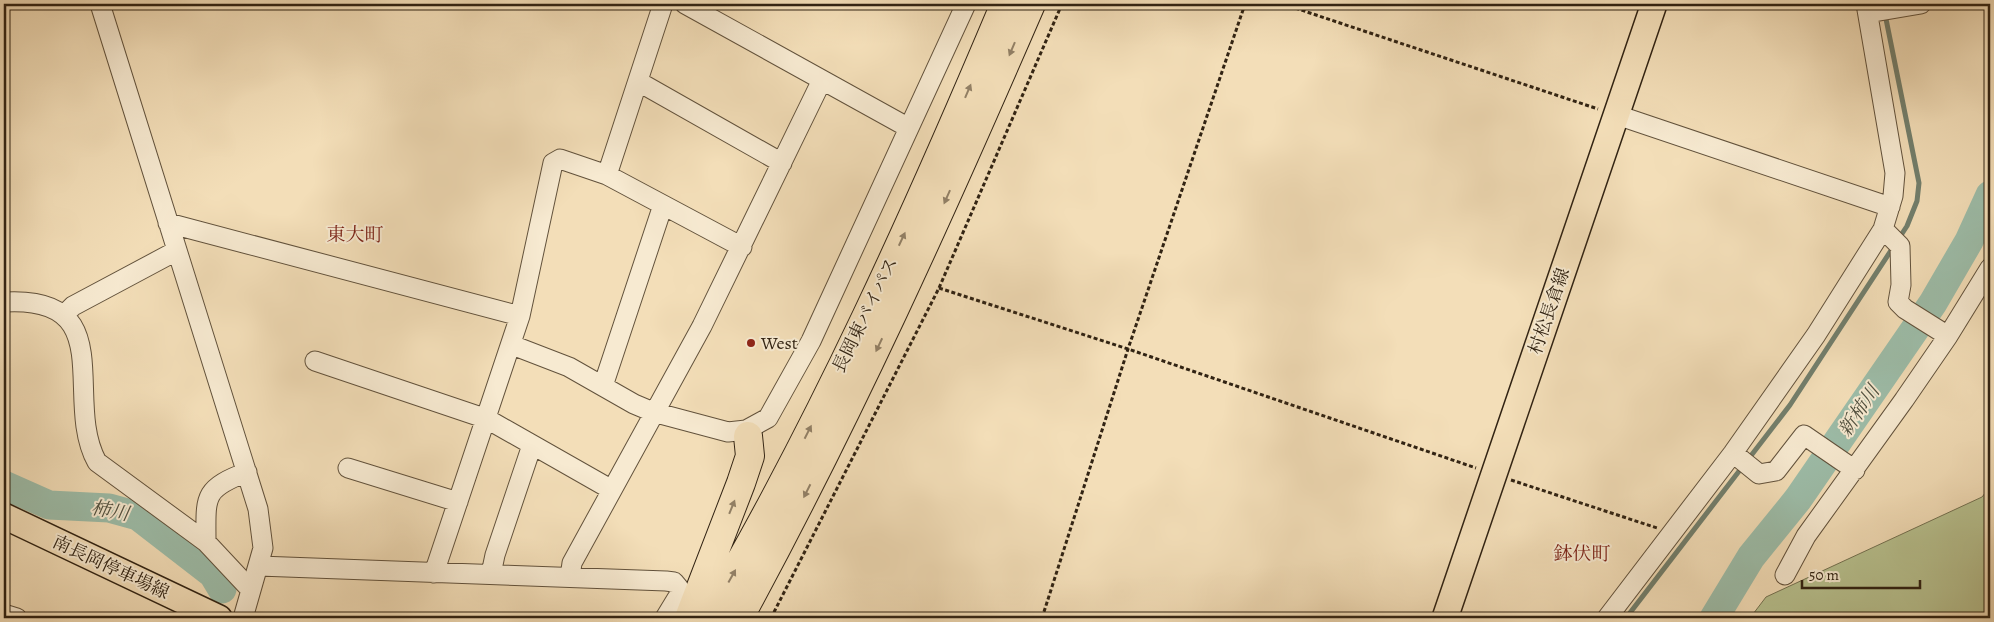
<svg xmlns="http://www.w3.org/2000/svg" width="1994" height="622" font-family="Alegreya,'Noto Serif JP',serif">
<rect width="100%" height="100%" fill="#f3deb8"/>
<filter id="stains"><feTurbulence type="fractalNoise" baseFrequency=".004" numOctaves="4"/><feColorMatrix values="0 0 0 0 .2 0 0 0 0 .09 0 0 0 0 .02 0 0 0 .5 -.17"/></filter>
<radialGradient id="worn" r=".72"><stop offset=".6" stop-color="#630" stop-opacity="0"/><stop offset="1" stop-color="#630" stop-opacity=".3"/></radialGradient>
<path fill="#b8c290" stroke="#747252" d="M1990 487V618H1750L1766 597 1982 497Z"/>
<g fill="none" stroke-linecap="round" stroke-linejoin="round">
<path stroke="#727f6d" stroke-width="5" d="M1626 618 1790 405 1907 226 1917 201 1919 183 1885 14"/>
<path stroke="#9dbda9" stroke-width="29" d="M4 485 49 505 109 508 138 516 213 574 222 589
M1714 618 1751 557 1798 499 1933 303 1969 241 1990 195"/>
<g stroke="#62523c" stroke-width="21">
<path id="minor" d="M100 4 258 509 263 548 243 618
M685 4 909 128
M1868 13 1921 4
M639 82 782 163
M1617 115 1890 207
M607 175 663 4
M168 223 520 316
M1883 229 1900 246 1901 285 1898 302 1905 309 1948 336
M4 302C122 295 62 399 97 462L206 542 251 590
M64 315 73 306 176 251
M512 345 569 367 634 404 653 412 728 432 746 430
M315 361 487 419 612 490
M603 386 663 205
M748 436 746 430 768 418 811 341 966 4
M1733 453 1759 474 1776 471 1804 435 1855 470
M348 468 458 502
M206 542C206 497 202 489 247 472
M259 566 666 581 674 582 679 588V595L665 618
M434 573 520 316 553 163 560 159 607 175 742 247
M491 574 495 555 532 445
M1785 575 1806 536 1904 400 1948 336 1990 268
M570 577 572 563 702 326 822 80
M4 614 17 618
M1607 618 1733 453 1816 335 1883 229 1893 196 1895 173 1866 4"/>
</g>
<g stroke="#312313" stroke-width="28">
<path id="major" d="M4 516 219 618
M1445 618 1654 4"/>
</g>
<g stroke="#312313" stroke-width="30">
<path id="highway" d="M689 618 741 483 750 456 748 436
M708 618C823 422 917 213 1005 4
M739 618C848 418 941 212 1031 4"/>
</g>
<path stroke="#312313" stroke-width="3" stroke-dasharray="4 2.5" stroke-linecap="butt" d="M1283 4 1598 109
M939 288 1128 349 1476 468
M1511 480 1657 528
M771 618 939 288 1062 4
M1042 618 1128 349 1245 4"/>
<use href="#minor" stroke="#f7ead1" stroke-width="19"/>
<use href="#major" stroke="#f3deb8" stroke-width="25"/>
<use href="#highway" stroke="#f3deb8" stroke-width="28"/>
</g>
<defs><path id="oneway-solid" d="M-6-.8H1V-3.2L6.5 0L1 3.2V.8H-6Z" transform="scale(1.25)"/></defs>
<g fill="#928066">
<use href="#oneway-solid" transform="translate(1012 49) rotate(113)"/>
<use href="#oneway-solid" transform="translate(968 91) rotate(-67)"/>
<use href="#oneway-solid" transform="translate(947 197) rotate(114)"/>
<use href="#oneway-solid" transform="translate(902 239) rotate(-65)"/>
<use href="#oneway-solid" transform="translate(879 345) rotate(115)"/>
<use href="#oneway-solid" transform="translate(808 432) rotate(-63)"/>
<use href="#oneway-solid" transform="translate(807 491) rotate(117)"/>
<use href="#oneway-solid" transform="translate(732 507) rotate(-68)"/>
<use href="#oneway-solid" transform="translate(732 576) rotate(-61)"/>
</g>
<circle fill="#8f2418" stroke="#f7ead1" stroke-width="2" cx="751" cy="343" r="5"/>
<g text-anchor="middle" dominant-baseline="central" stroke-width="4" stroke-linejoin="round" paint-order="stroke">
<g font-size="18" fill="#312313" stroke="#f7ead1">
<text transform="translate(1549 311) rotate(-71)">村松長倉線</text>
<text transform="translate(865 315) rotate(-64)">長岡東バイパス</text>
<text transform="translate(111 567) rotate(25)">南長岡停車場線</text>
</g>
<g font-size="18" fill="#312313" stroke="#f7ead1" text-anchor="start">
<text x="761" y="343">West</text>
</g>
<g font-size="19" fill="#7a1f14" stroke="#f7ead1">
<text x="355" y="235">東大町</text>
<text x="1582" y="554">鉢伏町</text>
</g>
<g font-size="19" font-style="italic" fill="#515140" stroke="#f7ead1">
<text transform="translate(1859 411) rotate(-56)">新柿川</text>
<text transform="translate(110 511) rotate(10)">柿川</text>
</g>
</g>
<rect width="1994" height="622" fill="none" stroke="#f3deb8" stroke-width="20"/>
<rect x="5" y="5" width="1984" height="612" fill="none" stroke="#312313" stroke-width="2.5"/>
<rect x="10" y="10" width="1974" height="602" fill="none" stroke="#312313"/>
<path d="M1802 580v8h118v-8" fill="none" stroke="#312313" stroke-width="2.5"/>
<text x="1809" y="580" font-size="15" fill="#312313" stroke="#f7ead1" stroke-width="4" paint-order="stroke">50 m</text>
<rect width="100%" height="100%" filter="url(#stains)"/>
<rect width="100%" height="100%" fill="url(#worn)"/>
</svg>
